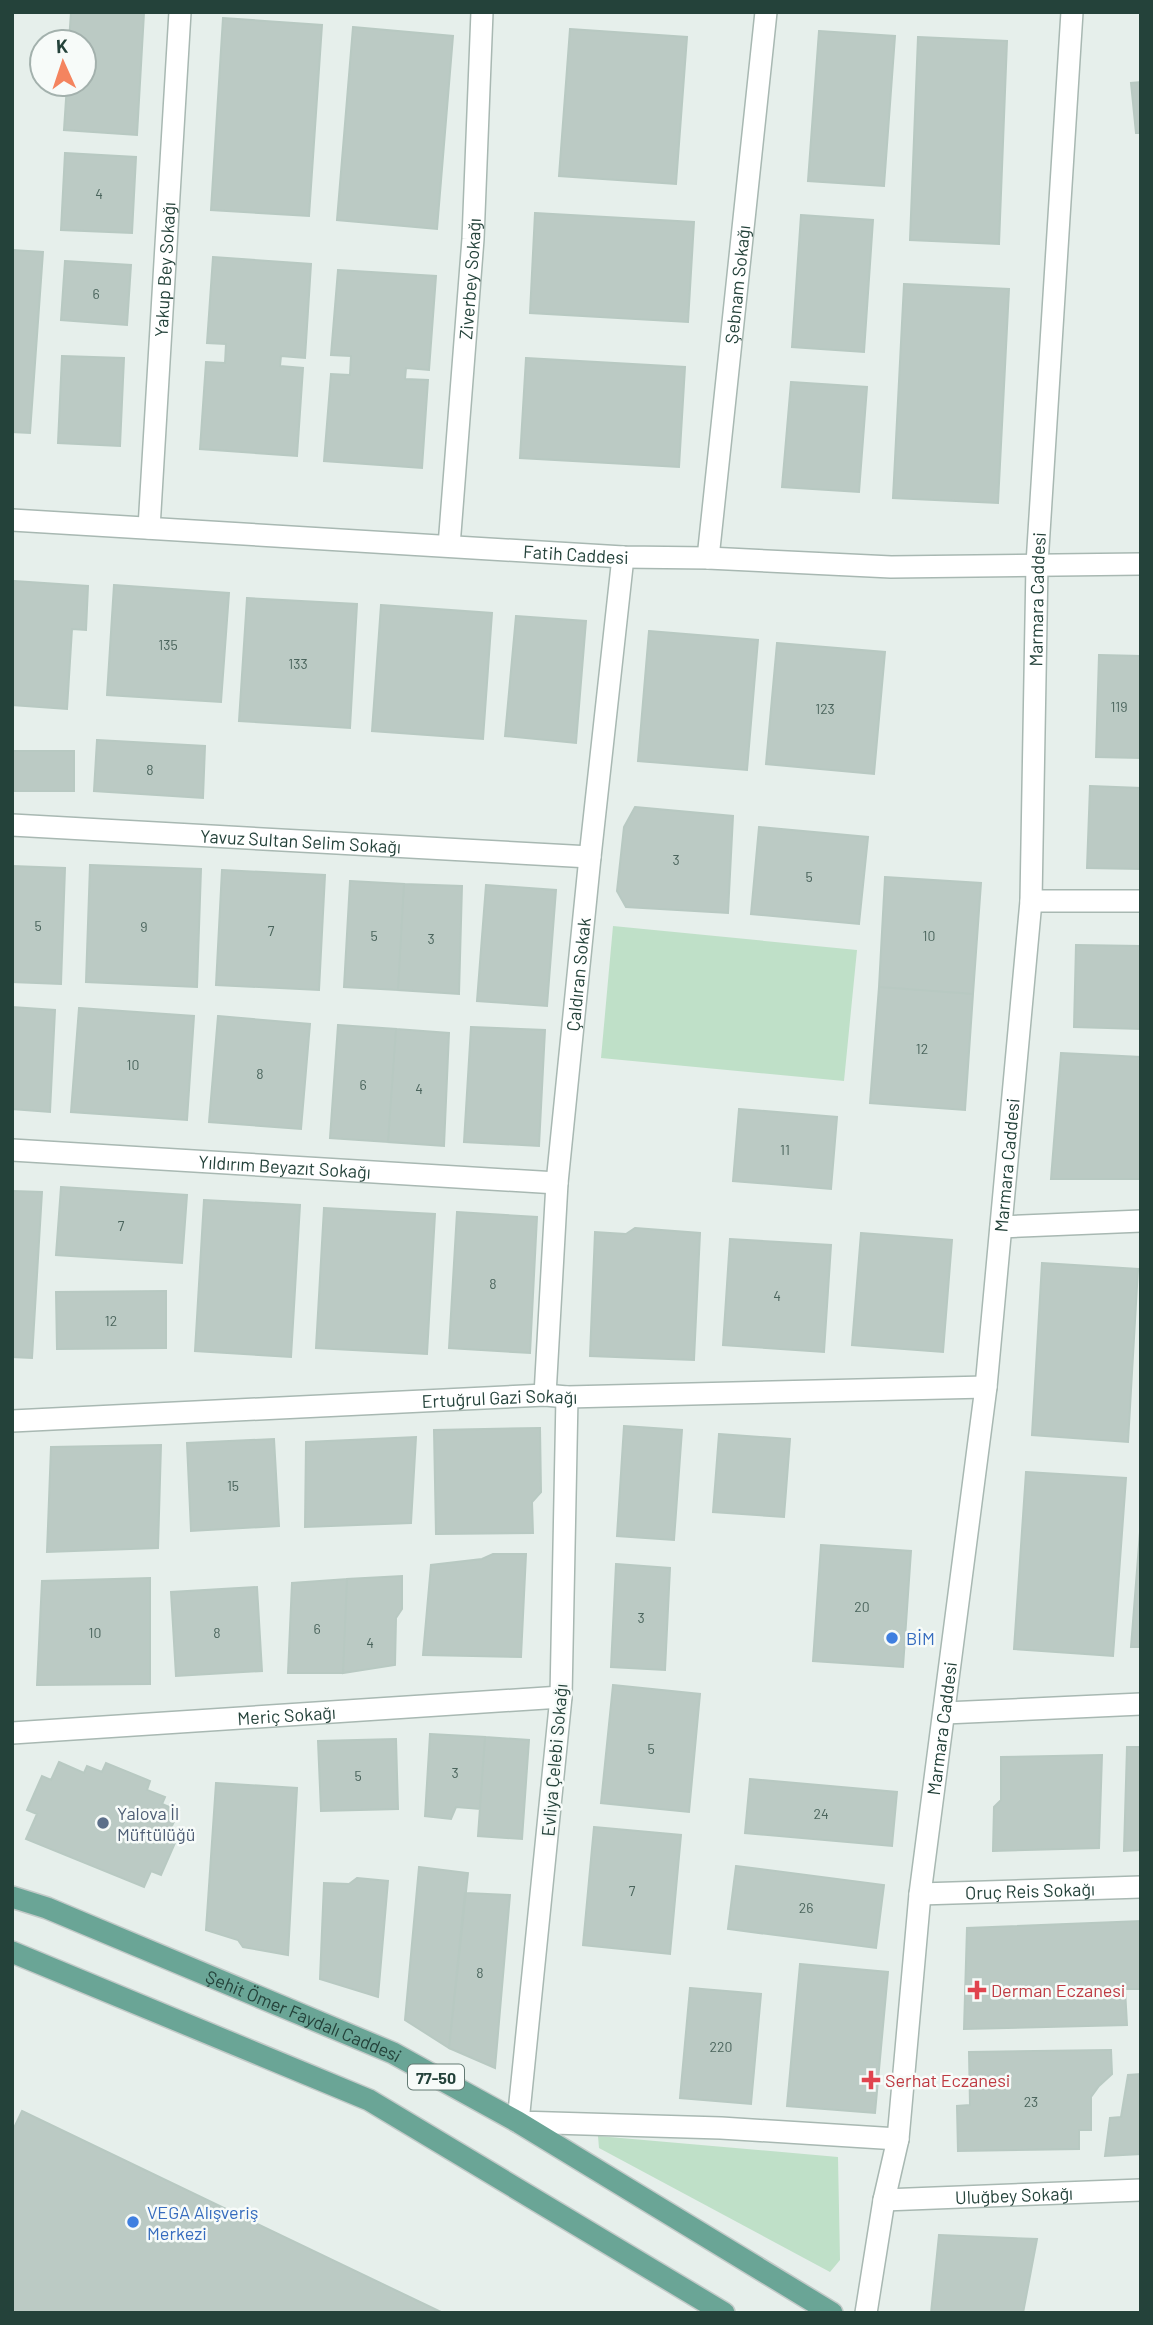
<svg xmlns="http://www.w3.org/2000/svg" width="1153" height="2325" font-family="Barlow,sans-serif">
<rect width="100%" height="100%" fill="#e6efeb"/>
<path fill="#bfe0c8" d="M613 926 857 950 844 1081 601 1058Z
M598 2136 838 2157 840 2260 830 2272 599 2148Z"/>
<path fill="#bbcac4" stroke="#b8c9c2" stroke-width="2" d="M71 12 144 13 137 135 64 130 67 84H84V42H69Z
M223 18 322 25 309 216 211 210Z
M353 27 453 36 437 229 337 220Z
M570 29 687 37 676 184 559 176Z
M819 31 895 36 884 186 808 181Z
M918 37 1007 41 999 244 910 240Z
M1141 82V133H1136L1131 83Z
M65 153 136 157 132 233 61 230Z
M535 213 694 222 688 322 530 313Z
M801 215 873 220 864 352 792 347Z
M12 250 43 252 30 433 12 432Z
M213 257 311 264 305 358 281 356 280 366 303 368 297 456 200 449 206 362 225 363 226 344 207 343Z
M65 261 131 265 127 325 61 320Z
M338 270 436 276 429 370 406 368 405 379 428 380 422 468 324 461 331 374 350 375 351 356 331 355Z
M904 284 1009 289 998 503 893 498Z
M62 356 124 358 120 446 58 443Z
M526 358 685 367 679 467 520 458Z
M791 382 867 387 859 492 782 487Z
M14 581 88 586 86 630 72 629 67 709 12 705Z
M114 585 229 593 221 702 107 695Z
M247 598 357 604 350 728 239 721Z
M381 605 492 613 483 739 372 731Z
M516 616 586 621 576 743 505 736Z
M649 631 758 640 747 770 638 761Z
M777 643 885 652 874 774 766 764Z
M1099 655 1141 656V758L1096 757Z
M97 740 205 746 203 798 94 791Z
M12 751H74V791H12Z
M1090 786 1141 788V869L1087 868Z
M635 807 733 816 728 913 626 907 617 891 624 827Z
M759 827 868 837 859 924 751 914Z
M90 865 201 869 197 987 86 982Z
M12 866 65 868 61 984 12 982Z
M222 870 325 875 319 990 216 985Z
M885 877 981 883 973 994 879 987Z
M350 881 404 884 398 990 344 987Z
M404 884 462 886 459 994 398 990Z
M486 885 556 890 547 1006 477 1001Z
M1076 945 1141 946V1029L1074 1027Z
M879 987 973 994 965 1110 870 1103Z
M12 1007 55 1010 50 1112 12 1109Z
M79 1008 194 1016 187 1120 71 1112Z
M218 1016 310 1024 301 1129 209 1122Z
M338 1025 396 1029 388 1142 330 1138Z
M471 1027 545 1030 539 1146 464 1142Z
M396 1029 449 1033 444 1146 388 1142Z
M1061 1053 1141 1057V1179H1051Z
M739 1109 837 1117 831 1189 733 1181Z
M61 1187 187 1195 182 1263 56 1255Z
M12 1191 42 1192 32 1358 12 1357Z
M204 1200 300 1205 291 1357 195 1351Z
M324 1208 435 1214 427 1354 316 1348Z
M457 1212 537 1217 530 1353 449 1348Z
M635 1228 700 1233 694 1360 590 1356 595 1232 626 1234Z
M861 1233 952 1240 943 1352 852 1345Z
M730 1239 831 1245 824 1352 723 1345Z
M1042 1263 1138 1269 1128 1442 1032 1435Z
M166 1291V1348L57 1349 56 1292Z
M624 1426 682 1430 674 1540 617 1536Z
M540 1428 541 1492 532 1502 533 1533 436 1534 434 1430Z
M719 1434 790 1439 784 1517 713 1512Z
M416 1437 411 1523 305 1527 306 1442Z
M274 1439 279 1526 191 1531 187 1443Z
M161 1445 158 1548 47 1552 51 1447Z
M1026 1472 1126 1478 1113 1656 1014 1649Z
M1140 1532H1141V1647H1131Z
M821 1545 911 1551 903 1667 813 1661Z
M493 1554H526L521 1657 423 1655 431 1565 482 1559Z
M616 1564 670 1568 665 1670 611 1667Z
M402 1576V1609L396 1618 395 1665 343 1673 347 1579Z
M150 1578V1684L37 1685 42 1581Z
M347 1579 343 1673H288L292 1583Z
M257 1587 262 1671 176 1676 171 1592Z
M613 1685 700 1694 689 1812 601 1803Z
M430 1734 485 1737 480 1809 456 1807 451 1819 425 1816Z
M485 1737 529 1740 522 1839 478 1836Z
M396 1739 398 1809 321 1811 318 1741Z
M1127 1747H1141V1850L1124 1851Z
M1102 1755 1099 1848 993 1851 994 1807 1001 1800V1757Z
M59 1762 84 1773 87 1766 102 1772 106 1763 150 1781 147 1790 165 1797 162 1804 179 1811 169 1832 178 1836 161 1875 151 1871 144 1887 26 1839 37 1814 27 1810 42 1776 51 1780Z
M750 1779 897 1792 892 1846 745 1833Z
M216 1783 297 1788 288 1955 243 1947 238 1940 206 1930Z
M594 1827 681 1835 670 1954 583 1945Z
M736 1866 884 1885 876 1948 728 1929Z
M419 1867 468 1873 449 2048 405 2020Z
M357 1878 388 1881 378 1997 320 1979 324 1883 349 1884Z
M465 1893 510 1895 495 2068 449 2048Z
M1141 1921 1140 1989H1125L1127 2025 964 2029 967 1928Z
M800 1964 888 1972 875 2113 787 2106Z
M690 1988 761 1994 751 2104 680 2098Z
M1111 2050 1112 2074 1099 2086 1091 2097V2130H1079V2149L958 2151 957 2106 970 2105 969 2052Z
M1141 2074V2154L1105 2156 1110 2118 1121 2117 1128 2075Z
M22 2111 443 2313H12V2132Z
M939 2235 1037 2239 1023 2313H931Z"/>
<g fill="none" stroke-linecap="round" stroke-linejoin="round">
<g stroke="#a8b8b2" stroke-width="24">
<g id="minor">
<path id="s1" d="M12 520 623 557 708 558 891 567 1141 564"/>
<path id="s2" d="M149 528 180 12"/>
<path id="s3" d="M449 546 473 239 482 12"/>
<path id="s4" d="M708 558 766 12"/>
<path id="s5" d="M12 825 590 857"/>
<path d="M1031 901H1141"/>
<path id="s6" d="M12 1150 557 1183"/>
<path d="M1001 1227 1141 1221"/>
<path id="s7" d="M545 1395 557 1183 590 857 623 557"/>
<path d="M567 1397 561 1697 518 2122 721 2128 898 2139"/>
<path id="s8" d="M12 1421 545 1395 567 1397 986 1387"/>
<path d="M945 1713 1141 1704"/>
<path id="s9" d="M12 1733 561 1697"/>
<path id="s10" d="M920 1894 1141 1887"/>
<path id="s11" d="M884 2200 1141 2190"/>
<path id="s12" d="M866 2313 884 2200 898 2139 920 1894 986 1387 1031 901 1037 564 1072 12"/>
</g>
</g>
<g stroke="#c2cac8" stroke-width="24">
<g id="major">
<path id="s13" d="M12 1897 47 1908 393 2053 518 2122 832 2313"/>
<path d="M12 1952 369 2100 724 2313"/>
</g>
</g>
<use href="#minor" stroke="#fff" stroke-width="21"/>
<use href="#major" stroke="#6aa596" stroke-width="21"/>
</g>
<g fill="#3f7fe0" stroke="#f7fbf9" stroke-width="2.5">
<circle cx="892" cy="1638" r="7"/>
<circle cx="133" cy="2222" r="7"/>
</g>
<circle fill="#5c6f8a" stroke="#f7fbf9" stroke-width="2.5" cx="103" cy="1823" r="7"/>
<g fill="#e0444e" stroke="#f7fbf9" stroke-width="2.5">
<path d="M973.5 1979.5h7v7h7v7h-7v7h-7v-7h-7v-7h7z"/>
<path d="M867.5 2069.5h7v7h7v7h-7v7h-7v-7h-7v-7h7z"/>
</g>
<g text-anchor="middle" dominant-baseline="central" stroke-width="5" stroke-linejoin="round" paint-order="stroke">
<g font-size="14" fill="#4a645c">
<text x="99" y="193">4</text>
<text x="96" y="293">6</text>
<text x="168" y="644">135</text>
<text x="298" y="663">133</text>
<text x="1119" y="706">119</text>
<text x="825" y="708">123</text>
<text x="150" y="769">8</text>
<text x="676" y="859">3</text>
<text x="809" y="876">5</text>
<text x="38" y="925">5</text>
<text x="144" y="926">9</text>
<text x="271" y="930">7</text>
<text x="374" y="935">5</text>
<text x="929" y="935">10</text>
<text x="431" y="938">3</text>
<text x="922" y="1048">12</text>
<text x="133" y="1064">10</text>
<text x="260" y="1073">8</text>
<text x="363" y="1084">6</text>
<text x="419" y="1088">4</text>
<text x="785" y="1149">11</text>
<text x="121" y="1225">7</text>
<text x="493" y="1283">8</text>
<text x="777" y="1295">4</text>
<text x="111" y="1320">12</text>
<text x="233" y="1485">15</text>
<text x="862" y="1606">20</text>
<text x="641" y="1617">3</text>
<text x="317" y="1628">6</text>
<text x="95" y="1632">10</text>
<text x="217" y="1632">8</text>
<text x="370" y="1642">4</text>
<text x="651" y="1748">5</text>
<text x="455" y="1772">3</text>
<text x="358" y="1775">5</text>
<text x="821" y="1813">24</text>
<text x="632" y="1890">7</text>
<text x="806" y="1907">26</text>
<text x="480" y="1972">8</text>
<text x="721" y="2046">220</text>
<text x="1031" y="2101">23</text>
</g>
<rect fill="#f7fbf9" stroke="#637a73" stroke-width="2" x="408" y="2064.5" width="56" height="25" rx="5"/>
<g font-size="16" font-weight="bold" fill="#24423a">
<text x="436" y="2077">77-50</text>
</g>
<g font-size="18" fill="#24423a" stroke="#f7fbf9">
<text stroke="none"><textPath href="#s2" startOffset="259">Yakup Bey Sokağı</textPath></text>
<text stroke="none"><textPath href="#s3" startOffset="268">Ziverbey Sokağı</textPath></text>
<text stroke="none"><textPath href="#s4" startOffset="275">Şebnam Sokağı</textPath></text>
<text stroke="none"><textPath href="#s1" startOffset="565">Fatih Caddesi</textPath></text>
<text stroke="none"><textPath href="#s12" startOffset="1724">Marmara Caddesi</textPath></text>
<text stroke="none"><textPath href="#s5" startOffset="289">Yavuz Sultan Selim Sokağı</textPath></text>
<text stroke="none"><textPath href="#s7" startOffset="422">Çaldıran Sokak</textPath></text>
<text stroke="none"><textPath href="#s12" startOffset="1157">Marmara Caddesi</textPath></text>
<text stroke="none"><textPath href="#s6" startOffset="273">Yıldırım Beyazıt Sokağı</textPath></text>
<text stroke="none"><textPath href="#s8" startOffset="488">Ertuğrul Gazi Sokağı</textPath></text>
<text stroke="none"><textPath href="#s9" startOffset="275">Meriç Sokağı</textPath></text>
<text stroke="none"><textPath href="#s12" startOffset="590">Marmara Caddesi</textPath></text>
<text transform="translate(554 1760) rotate(-85)">Evliya Çelebi Sokağı</text>
<text stroke="none"><textPath href="#s10" startOffset="110">Oruç Reis Sokağı</textPath></text>
<text stroke="none"><textPath href="#s13" startOffset="315">Şehit Ömer Faydalı Caddesi</textPath></text>
<text stroke="none"><textPath href="#s11" startOffset="130">Uluğbey Sokağı</textPath></text>
</g>
<g font-size="18" fill="#366cbe" stroke="#f7fbf9" text-anchor="start">
<text x="906" y="1638">BİM</text>
<text x="147" y="2212">VEGA Alışveriş<tspan x="147" dy="21">Merkezi</tspan></text>
</g>
<g font-size="18" fill="#4e5e75" stroke="#f7fbf9" text-anchor="start">
<text x="117" y="1813">Yalova İl<tspan x="117" dy="21">Müftülüğü</tspan></text>
</g>
<g font-size="18" fill="#be3a42" stroke="#f7fbf9" text-anchor="start">
<text x="991" y="1990">Derman Eczanesi</text>
<text x="885" y="2080">Serhat Eczanesi</text>
</g>
</g>
<rect width="1153" height="2325" fill="none" stroke="#24423a" stroke-width="28"/>
<g transform="translate(63 63) rotate(357)"><circle r="33" fill="#f7fbf9" stroke="#a3b1ad" stroke-width="2"/>
<path d="M0-5L12 26L0 18L-12 26Z" fill="#f4845f"/>
<text y="-10" font-size="19" font-weight="bold" text-anchor="middle" fill="#24423a">K</text>
</g>
</svg>
